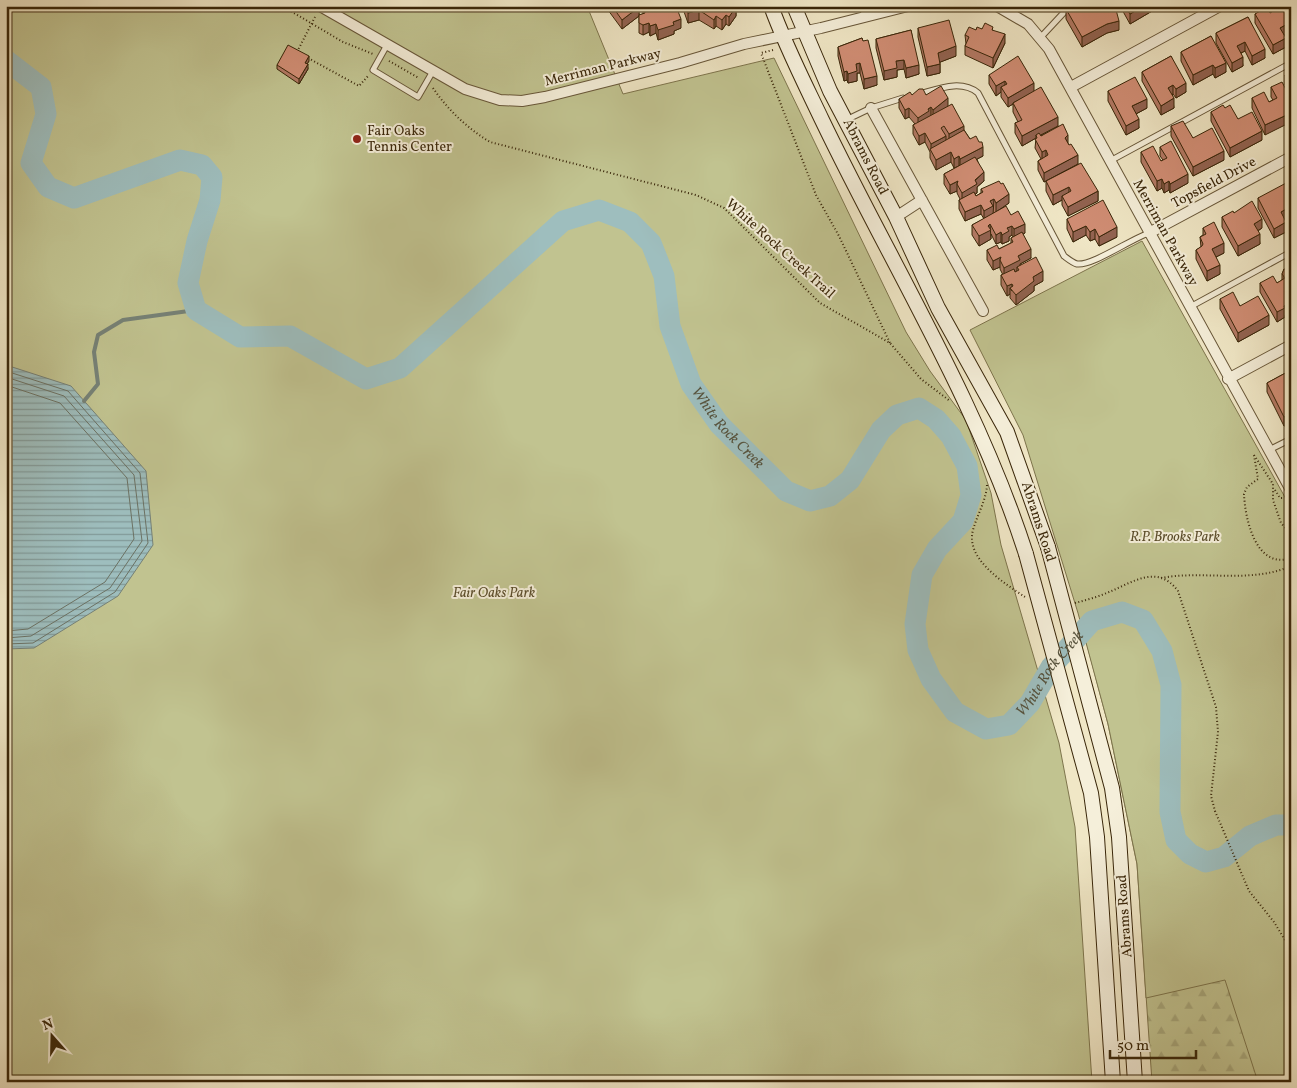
<svg xmlns="http://www.w3.org/2000/svg" width="1297" height="1088" font-family="Vollkorn,serif">
<defs>
<pattern id="forest-firs" width="22" height="20" patternUnits="userSpaceOnUse" patternTransform="scale(1.25)"><rect width="22" height="20" fill="#c1c390"/><path d="M5 1l3.5 6h-7zM16 11l3.5 6h-7z" fill="#a7a77b"/></pattern>
<pattern id="water-rules" width="6" height="5" patternUnits="userSpaceOnUse" patternTransform="scale(1.25)"><rect width="6" height="5" fill="#9ebebe"/><path d="M0 2.5h6" fill="none" stroke="#829a99"/></pattern>
</defs>
<rect width="100%" height="100%" fill="#f0e7c6"/>
<filter id="stains"><feTurbulence type="fractalNoise" baseFrequency=".004" numOctaves="4"/><feColorMatrix values="0 0 0 0 .2 0 0 0 0 .09 0 0 0 0 .02 0 0 0 .5 -.17"/></filter>
<radialGradient id="worn" r=".72"><stop offset=".6" stop-color="#630" stop-opacity="0"/><stop offset="1" stop-color="#630" stop-opacity=".3"/></radialGradient>
<path fill="url(#forest-firs)" stroke="#7d744c" d="M1094 623 1291 1082H1152L1137 864 1108 724 1086 641Z"/>
<path fill="#c1c390" stroke="#7d744c" d="M6 6H587L623 94 774 58 906 332 930 371 966 420 991 493 1001 545 1059 743 1075 827 1092 1082H6Z
M1142 241 1291 508V1082H1258L1225 980 1146 998 1137 864 1108 724 1078 613 1023 435 970 330Z"/>
<path fill="url(#water-rules)" stroke="#768176" d="M6 365 71 386 146 471 153 545 118 596 34 648 6 649Z"/>
<g fill="none" stroke-linecap="round" stroke-linejoin="round">
<path stroke="#6c7264" stroke-width="1" d="M6 371 68 391 140 473 148 543 115 592 33 643 6 644
M6 377 64 396 134 475 142 541 110 588 31 636 6 638
M6 385 60 403 127 478 134 539 105 582 28 629 6 631"/>
<path stroke="#768176" stroke-width="4" d="M84 401 98 384 94 352 98 335 123 320 196 310"/>
<path stroke="#9ebebe" stroke-width="21" id="s1" d="M6 60 41 87 46 114 31 163 48 187 74 198 180 160 202 165 212 177 210 200 197 241 188 283 196 310 240 337 290 336 366 379 400 368 563 221 599 210 630 222 651 243 664 276 670 326 691 384 719 424 786 491 810 501 830 496 850 480 881 430 897 415 919 408 936 419 951 436 967 466 971 495 963 521 937 549 922 575 915 624 918 650 931 679 955 712 986 729 1009 725 1030 703 1051 667 1092 621 1122 612 1143 620 1162 651 1171 685 1170 812 1176 840 1190 854 1206 862 1224 857 1250 836 1276 825H1291"/>
<g stroke="#675638" stroke-width="7">
<path id="lane" d="M863 17 865 6
M1041 37 1070 6
M387 45 373 70 418 97 433 71
M919 94C938 89 961 79 978 93L1064 256C1068 259 1073 263 1077 264 1092 266 1131 239 1149 233
M846 120 871 108 903 98
M1110 161 1291 63
M1190 307 1291 252
M1269 450 1291 439"/>
</g>
<g stroke="#675638" stroke-width="12">
<path id="street" d="M320 6 465 89 500 100 522 101 545 97 680 63 744 44 821 28 908 6
M997 6 1028 24 1049 49 1291 490
M1071 87 1220 6
M871 108 983 311
M896 217 922 200
M1149 233 1291 157
M1228 379 1291 345"/>
</g>
<g stroke="#392609" stroke-width="16">
<path id="secondary" d="M771 6C785 45 804 82 822 120 891 264 977 401 1026 554
M794 6 830 91 896 217 938 308 1007 432 1048 547"/>
</g>
<path stroke="#392609" stroke-width="2" stroke-dasharray="1 2.5" stroke-linecap="butt" d="M282 6 343 42 373 54
M773 50 761 53 816 195 839 236 890 343
M297 52 315 17
M308 58 359 86 368 76
M389 61 419 78
M433 88C448 110 467 128 490 142L696 195 724 208 820 303 890 343 921 379 950 401
M1254 455 1258 479 1247 487 1244 494C1245 519 1256 570 1291 558
M1254 455 1273 484V500L1281 523 1291 534
M987 485C986 501 977 515 973 530 965 559 1004 583 1025 597
M1275 490 1280 498H1284
M1287 500 1291 507
M1291 513V522
M1161 578C1203 570 1251 584 1291 566
M1075 603C1086 600 1098 597 1109 592 1132 583 1157 563 1178 591L1216 707 1218 732 1211 796 1215 811 1249 891 1274 922 1291 950"/>
<use href="#lane" stroke="#f5efda" stroke-width="5"/>
<use href="#street" stroke="#f5efda" stroke-width="10"/>
<use href="#secondary" stroke="#f5efda" stroke-width="14"/>
<g stroke="#392609" stroke-width="16" stroke-linecap="butt">
<path id="secondary-bridge" d="M1048 547 1112 788 1119 837 1135 1082
M1026 554 1091 793 1097 837 1113 1082"/>
</g>
<use href="#secondary-bridge" stroke="#f5efda" stroke-width="14"/>
</g>
<path fill="#b37964" stroke="#392609" d="M605 6H639V15L643 14V6L681 28 674 31V34L658 40 656 33 650 36 649 32 643 35 639 33V16L622 29Z
M682 6H741L736 8V16L729 26 726 24 722 30 716 26 714 29 699 20 688 23Z
M1055 6H1063L1060 10Z
M1120 6H1159V7L1130 24Z
M1272 6H1288L1284 35 1286 47 1273 54 1255 23V14L1270 13 1272 12Z
M1066 9H1083L1119 30 1107 33 1082 47 1066 19Z
M1248 17 1265 58 1252 65 1245 51 1241 53 1243 66 1232 72 1216 43V33Z
M918 28 956 56 940 62V73L927 76 918 37Z
M982 29 993 30 1005 43 993 68 965 55V46L966 44 965 35 976 30Z
M911 30 919 74 906 78 904 69 897 70V77L884 80 876 48V39Z
M1211 36 1226 72 1215 78 1213 74 1193 85 1181 61V52Z
M862 38 877 85 864 89 860 73H857V81L848 83 847 80 844 81 838 56V47Z
M1171 56 1186 92 1176 98 1173 94 1172 95 1174 108 1161 115 1142 81V72Z
M309 61 307 64 308 69 299 84 277 69V65Z
M1291 69V89L1288 90 1285 85V75H1287V71Z
M989 75 1034 91 1058 126 1041 135 1068 144 1078 164 1044 182 1038 170V161L1041 159 1035 148 1036 138 1022 146 1015 133V123L1018 122 1013 112V104L1008 107 1001 97V92L996 96 989 84Z
M1271 87 1291 99 1265 135 1252 108V98L1269 102 1273 100 1271 97Z
M1108 91 1147 108 1136 114 1139 128 1126 135 1108 101Z
M912 95H926L948 106 970 139 983 156 977 159 984 181 977 187V193L975 195 976 196 981 193V189L1009 203 999 210 1011 215 1025 233 1023 234 1031 258 1020 264V265L1043 281 1034 286V291L1016 305 1010 298V294L1007 296 1001 285V275H1003L1000 269V267L993 270 987 260V250L999 249 1011 243V238L1013 237 1012 235 1009 237V241L1002 244 1001 242 996 244 991 234V239L979 246 972 235V225L984 219 981 214 965 221 959 209V200L960 199 957 193V191L950 194 944 184V174L959 166 954 168 951 162 936 170 930 158V152L925 142 919 145 913 134V125L915 124 909 117 905 119 899 108V99Z
M1225 108 1262 140 1230 157 1211 121V112Z
M1171 126 1193 138 1224 160 1193 176 1171 136Z
M1160 147 1188 183 1170 193 1169 190 1164 193 1162 188 1157 191 1141 162V152L1161 161 1163 160 1160 156Z
M1046 181 1098 191V201L1068 216 1062 205V200L1053 205 1046 191Z
M1291 187 1290 223 1288 217 1284 219 1286 232 1274 238 1258 208V198Z
M1234 213 1262 228 1258 231 1260 244 1238 256 1222 227V217Z
M1067 219 1117 237 1099 246 1095 239 1090 241 1086 235 1073 242 1067 229Z
M1203 228 1224 253 1216 257 1220 274 1207 281 1196 259V250L1201 247 1200 237 1203 235Z
M1284 269 1285 317 1277 322 1260 292V283H1277L1282 280V274Z
M1220 299 1240 306 1269 325 1238 342 1220 309Z
M1291 370V423L1284 426 1267 392V383Z"/>
<path fill="#926351" stroke="#392609" d="M735 6H741L736 8V16L729 26V17Z
M1144 6H1159V7L1130 24V14Z
M639 7V16L622 29V20Z
M699 10V20L688 23V13Z
M726 15V24L722 30V20Z
M716 16V26L714 29V20Z
M681 19V28L674 31V34L658 40V30L673 22Z
M1119 21V30L1107 33 1082 47V37L1107 24Z
M1291 22V31L1280 37V28Z
M649 23V32L643 35V25Z
M656 24V33L650 36V26Z
M1005 34V43L993 68V58Z
M1286 38V47L1273 54V45Z
M1245 42V51L1237 55V46Z
M956 46V56L938 63V53Z
M1265 49V58L1252 65V56Z
M309 56V61L305 67V63Z
M1243 57V66L1232 72V63Z
M904 60V69L897 70V77L884 80V71L896 61Z
M860 63V73H857V81L848 83V74L856 64Z
M1226 63V72L1215 78V68Z
M308 64V69L299 84V79Z
M940 64V73L927 76V67Z
M919 65V74L906 78V68Z
M1213 65V74L1193 85V75Z
M847 71V80L844 81V72Z
M877 76V85L864 89V79Z
M1291 80V89L1288 90V81Z
M1005 81V90L1001 87V92L996 96V86Z
M1034 83V92L1013 103V104L1008 107V98Z
M1186 83V92L1176 98V89Z
M1173 85V94L1168 97V88Z
M948 98V108L933 119V110Z
M1174 98V108L1161 115V106Z
M1147 99V108L1132 116V106Z
M931 107V116L918 127V118Z
M909 108V117L905 119V110Z
M1291 113V122L1265 135V125Z
M1058 117V126L1037 137 1036 135V138L1022 146V136Z
M1139 119V128L1126 135V126Z
M964 126V135L949 144V134Z
M1262 131V140L1230 157V148Z
M925 133V142L919 145V136Z
M1068 135V144L1065 138Z
M946 136V146L931 151V144Z
M983 147V156L960 168V159Z
M1046 150V159L1042 161V152Z
M1224 151V160L1193 176V167Z
M951 152V162L936 170V160Z
M1078 155V164L1044 182V173Z
M959 156V166L954 168V159Z
M984 172V181L977 187V193L962 202V193Z
M1188 174V183L1170 193V184Z
M1162 179V188L1157 191V181Z
M958 181 957 184V191L950 194V185Z
M1169 181V190L1164 193V184Z
M1069 187V196H1062V200L1053 205V195Z
M1098 191V201L1068 216V207Z
M1009 194V203L996 212V203Z
M994 199 993 215 984 220V211L990 201Z
M981 205V214L965 221V212Z
M1288 208V217L1281 221V212Z
M1262 219V228L1254 233V224Z
M1286 222V232L1274 238V229Z
M990 224 991 239 979 246V236Z
M1025 224V233L1014 239V229Z
M1012 226V235L1009 237V241L1002 244V235L1007 228Z
M1086 226V235L1073 242V232Z
M1117 227V237L1099 246V237Z
M1095 229V239L1090 241V232Z
M1001 232V242L996 244V235Z
M1260 234V244L1238 256V246Z
M1224 243V253L1212 259V249Z
M1031 249V258L1020 264V270L1017 267V271L1004 278V268L1018 256Z
M1001 257 1000 260V267L993 270V261Z
M1220 265V274L1207 281V271Z
M1043 271V281L1034 286V291L1016 305V295L1033 277Z
M1012 284V291L1010 288V294L1007 296V286Z
M1291 303V312L1285 315V317L1277 322V312L1284 306Z
M1269 315V325L1238 342V333Z
M1291 413V423L1284 426V417Z"/>
<path fill="#d08d74" stroke="#392609" d="M612 6H639V7L622 20Z
M643 6H676L681 19 673 22 674 25 658 30 656 24 650 26 649 23 643 25 639 23V15L645 13Z
M685 6H735L736 7 729 17 726 15 722 20 716 16 714 20 699 10 688 13Z
M1072 6H1081L1083 9 1089 6H1115L1119 21 1107 24 1082 37 1066 9Z
M1125 6H1144L1130 14Z
M1273 6H1288L1291 12V22L1280 28 1286 38 1273 45 1255 14 1267 7 1270 13 1275 10Z
M1248 17 1265 49 1252 56 1245 42 1237 46 1243 57 1232 63 1216 33Z
M949 20 956 46 938 53 940 64 927 67 918 28Z
M985 23 993 27 992 30 1005 34 993 58 965 46 969 37 965 35 969 27 976 30 977 27 982 29Z
M911 30 919 65 906 68 904 60 896 61 897 68 884 71 876 39Z
M1211 36 1226 63 1215 68 1213 65 1193 75 1181 52Z
M862 38 863 41 868 40 877 76 864 79 860 63 856 64 857 71 848 74 847 71 844 72 838 47Z
M288 45 309 56 305 63 308 64 299 79 277 65Z
M1018 56 1034 83 1008 98 1001 87 1007 84 1005 81 996 86 989 75Z
M1171 56 1186 83 1176 89 1173 85 1168 88 1174 98 1161 106 1142 72Z
M1291 69V80L1288 81 1285 75 1288 74 1287 71Z
M1135 77 1147 99 1132 106 1139 119 1126 126 1108 91Z
M1282 82 1291 99V113L1265 125 1252 98 1264 92 1269 102 1277 98 1271 87Z
M941 86 948 98 933 110 931 107 928 109 929 111 918 118 909 108 905 110 899 99 910 92 912 95 919 89H923L926 95Z
M1041 87 1058 117 1022 136 1015 123 1022 120 1013 103Z
M952 104 964 126 949 134 944 126 941 128 946 136 931 144 925 133 919 136 913 125Z
M1223 105 1225 108 1230 105 1238 119 1252 112 1262 131 1230 148 1211 112Z
M1183 121 1193 138 1212 128 1224 151 1193 167 1171 126Z
M1063 124 1068 135 1065 138 1069 145 1071 144 1078 155 1044 173 1038 161 1048 155 1046 150 1042 152 1035 139 1037 138 1036 135 1039 133 1041 136Z
M964 130 970 139 976 136 979 142H982L983 147 960 159 959 156 954 159 951 152 936 160 930 149Z
M1171 141 1188 174 1170 184 1169 181 1164 184 1162 179 1157 181 1141 152 1153 146 1161 161 1167 158 1160 147Z
M975 157 984 172 975 180 977 184 962 193 957 184 958 181 950 185 944 174Z
M1081 163 1098 191 1068 207 1062 196 1071 191 1069 187 1053 195 1046 181Z
M999 181 1001 184 1003 183 1009 194 996 203 994 199 990 201 993 206 984 211 981 205 965 212 959 200 974 192 976 196 983 192 981 189Z
M1288 182 1291 187V213L1288 208 1281 212 1286 222 1274 229 1258 198Z
M1103 200 1117 227 1099 237 1095 229 1090 232 1086 226 1073 232 1067 219Z
M1252 201 1262 219 1254 224 1260 234 1238 246 1222 217 1233 211 1234 213Z
M1006 206 1011 215 1018 211 1025 224 1014 229 1012 226 1007 228 1009 231 1002 235 1001 232 996 235 990 224 988 226 991 230 979 236 972 225Z
M1214 222 1224 243 1212 249 1220 265 1207 271 1196 250 1202 246 1203 244 1200 237 1206 234 1203 228Z
M1022 232 1031 249 1018 256 1020 260 1004 268 1000 260 1001 257 993 261 987 250 997 245 999 249 1013 242 1011 238Z
M1036 257 1043 271 1033 277 1034 281 1016 295 1010 288 1013 286 1012 284 1007 286 1001 275 1014 269 1015 272 1019 270 1017 267Z
M1284 269 1291 270V303L1284 306 1285 308 1277 312 1260 283 1273 276 1277 283 1285 278 1282 274Z
M1233 292 1240 306 1258 296 1269 315 1238 333 1220 299Z
M1291 370V413L1284 417 1267 383Z"/>
<circle fill="#8f2418" stroke="#f5efda" stroke-width="2" cx="357" cy="139" r="5"/>
<g text-anchor="middle" dominant-baseline="central" stroke-width="4" stroke-linejoin="round" paint-order="stroke">
<g font-size="14" fill="#392609" stroke="#f5efda">
<text transform="translate(603 68) rotate(-14)">Merriman Parkway</text>
<text transform="translate(865 157) rotate(63)">Abrams Road</text>
<text transform="translate(1214 183) rotate(-28)">Topsfield Drive</text>
<text transform="translate(1165 233) rotate(61)">Merriman Parkway</text>
<text transform="translate(780 249) rotate(42)">White Rock Creek Trail</text>
<text transform="translate(1038 522) rotate(72)">Abrams Road</text>
<text transform="translate(1125 916) rotate(-94)">Abrams Road</text>
</g>
<g font-size="14" fill="#392609" stroke="#f5efda" text-anchor="start">
<text x="367" y="131">Fair Oaks<tspan x="367" dy="16">Tennis Center</tspan></text>
</g>
<g font-size="14" font-style="italic" fill="#5b4d2b" stroke="#f5efda">
<text x="1175" y="537">R.P. Brooks Park</text>
<text x="494" y="593">Fair Oaks Park</text>
</g>
<g font-size="15" font-style="italic" fill="#57543f" stroke="#f5efda">
<text stroke="none"><textPath href="#s1" startOffset="1218">White Rock Creek</textPath></text>
<text stroke="none"><textPath href="#s1" startOffset="1955">White Rock Creek</textPath></text>
</g>
</g>
<rect width="1297" height="1088" fill="none" stroke="#f0e7c6" stroke-width="25"/>
<rect x="8" y="8" width="1282" height="1073" fill="none" stroke="#392609" stroke-width="2.5"/>
<rect x="12" y="12" width="1272" height="1063" fill="none" stroke="#392609"/>
<g transform="translate(52 1036) rotate(340)" stroke="#f5efda" stroke-width="4" paint-order="stroke">
<path d="M0-4L9 19L0 12L-9 19Z" fill="#392609"/>
<text y="-8" font-size="14" font-weight="bold" text-anchor="middle" fill="#392609">N</text>
</g>
<path d="M1110 1050v8h86v-8" fill="none" stroke="#392609" stroke-width="2.5"/>
<text x="1117" y="1050" font-size="15" fill="#392609" stroke="#f5efda" stroke-width="4" paint-order="stroke">50 m</text>
<rect width="100%" height="100%" filter="url(#stains)"/>
<rect width="100%" height="100%" fill="url(#worn)"/>
</svg>
